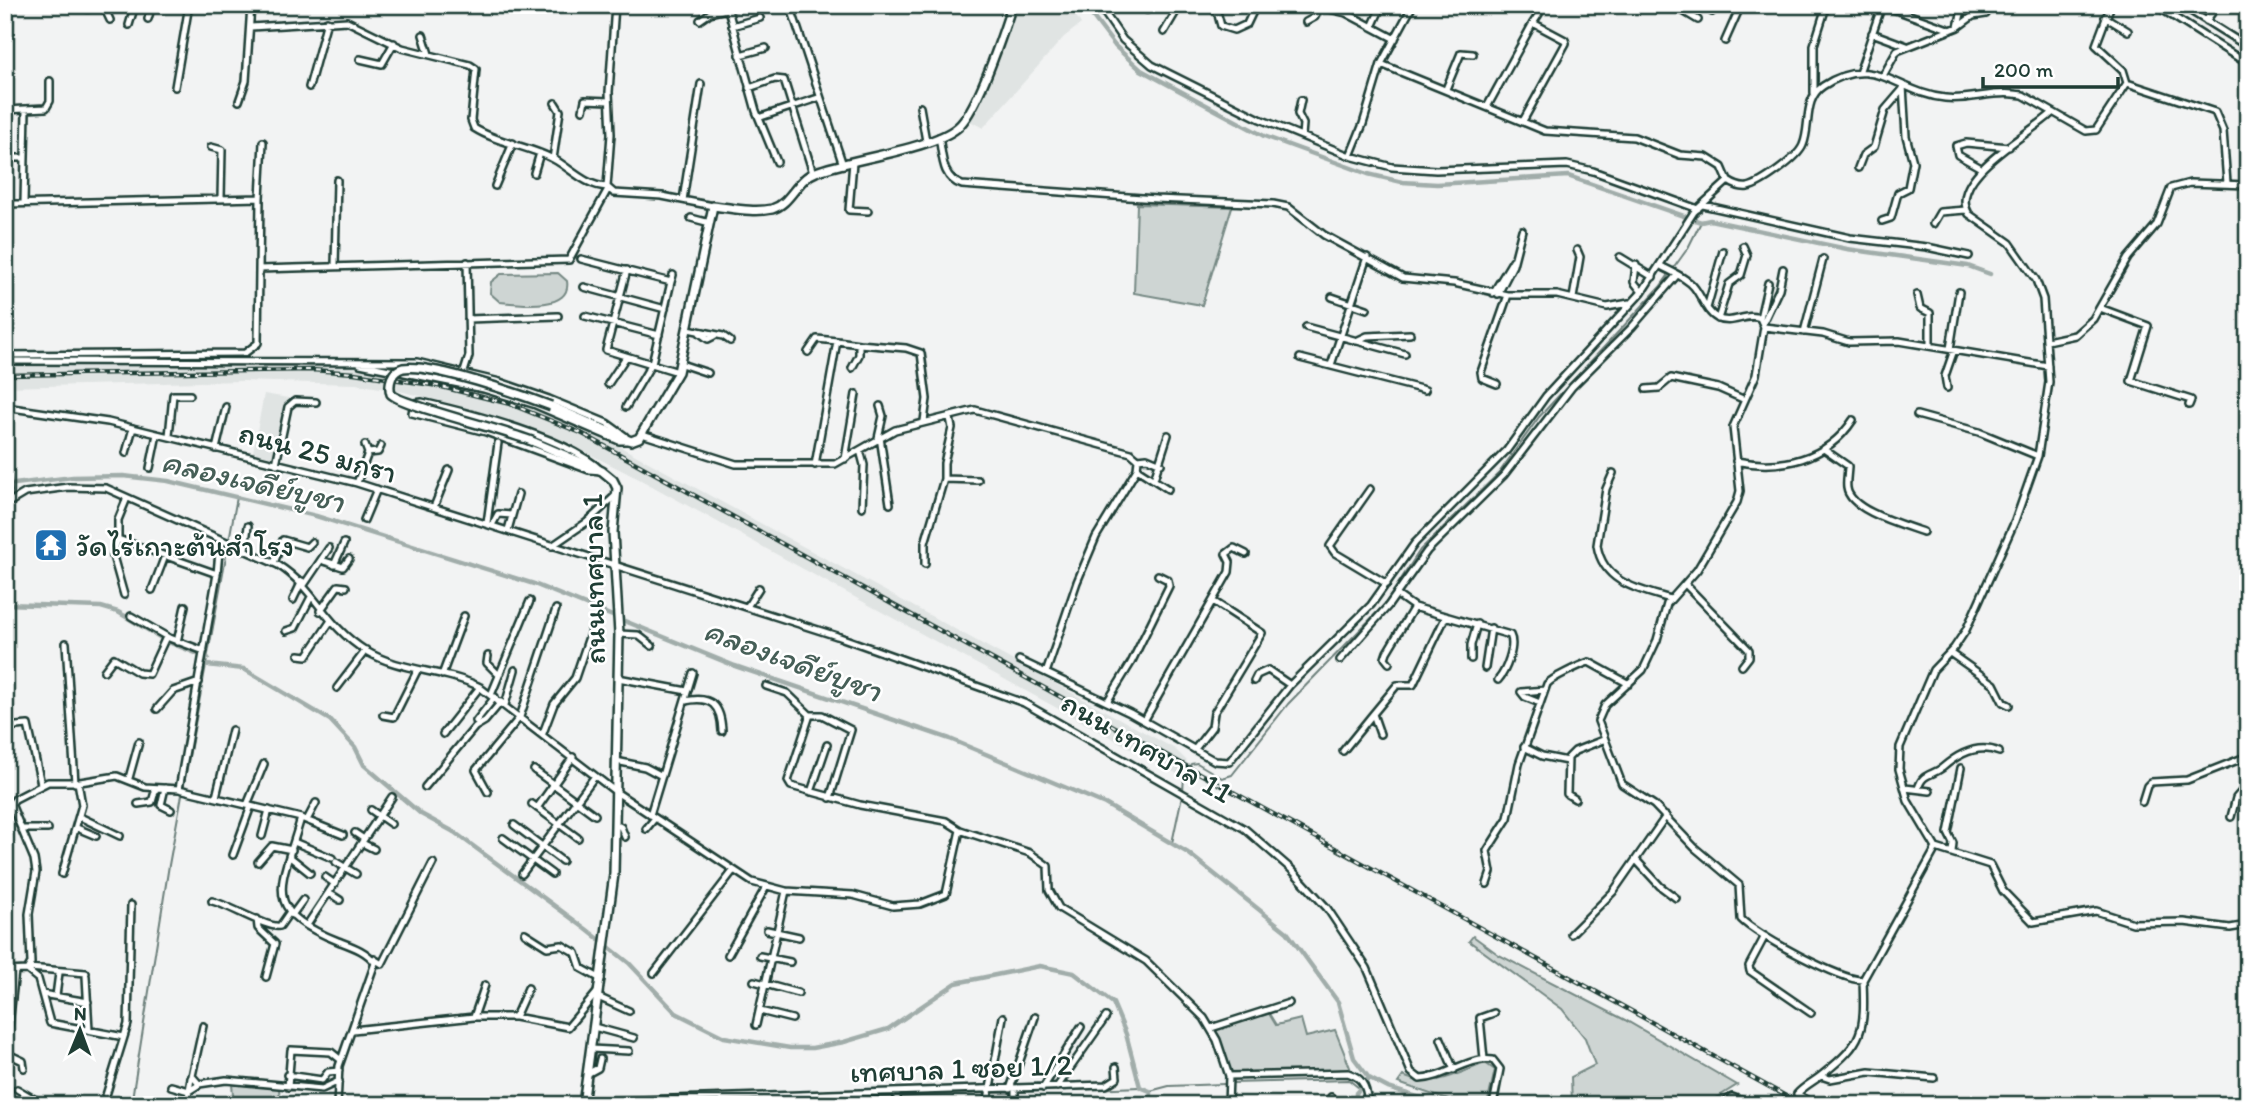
<svg xmlns="http://www.w3.org/2000/svg" width="2253" height="1110" font-family="Itim,'Playpen Sans Thai',sans-serif">
<rect width="100%" height="100%" fill="#f2f3f3"/>
<filter id="ink" filterUnits="userSpaceOnUse"><feTurbulence type="fractalNoise" baseFrequency=".0143" numOctaves="2"/><feDisplacementMap in="SourceGraphic" scale="14" xChannelSelector="R" yChannelSelector="G"/><feConvolveMatrix kernelMatrix="1 2 1 2 8 2 1 2 1" color-interpolation-filters="sRGB"/></filter>
<g filter="url(#ink)">
<path fill="#e0e4e3" d="M1017 5H1069L1081 24 1064 37 983 128 970 121 1000 53Z
M261 362 338 363 450 383 514 401 606 439 1175 749 1187 761 1181 776 641 480 573 446 496 416 404 392 356 384 241 381 5 387V365L133 367Z
M264 394 288 398 276 458 253 452Z"/>
<path fill="#ced5d3" stroke="#768984" stroke-width="2" d="M1137 204 1232 207 1202 305 1134 293Z
M558 273 567 281C572 311 519 304 500 302L490 293 491 282 501 274Z
M1473 936 1499 955 1625 1020 1737 1085 1705 1105 1572 1103 1571 1077 1595 1065 1585 1038 1562 1009 1469 941Z
M1268 1012 1276 1025 1301 1019 1306 1037 1335 1030 1351 1070 1231 1075 1214 1030Z
M1485 1063 1495 1070 1487 1105H1463L1398 1083 1403 1076C1432 1089 1457 1074 1485 1063Z
M232 1084 279 1088 280 1105H234Z"/>
<g fill="none" stroke-linecap="round" stroke-linejoin="round">
<path stroke="#6d807b" stroke-width="2" d="M1183 791 1184 777 1191 764 1197 763 1222 778 1232 775 1288 704 1385 604 1420 550 1499 473 1539 417 1660 287 1688 248 1701 222
M1172 843 1182 796
M1231 1083 1349 1080 1359 1088
M1150 1091 1169 1086 1225 1084
M1019 1092 1140 1087
M900 1097 1013 1092
M590 1104 624 1105
M131 1105 169 865 237 497
M463 1105 581 1104
M626 1105 894 1097"/>
<path stroke="#a1adaa" stroke-width="4.5" d="M1084 5 1115 46 1141 70 1264 136 1368 174 1402 182 1437 184 1568 176 1701 222 1710 220 1847 249 1968 266 1990 274
M6 485 73 477 123 476 168 481 316 516 534 584 735 666 950 739 1105 804 1188 853 1287 932 1338 1002 1354 1058 1369 1078 1388 1088 1443 1105
M5 604 101 607 118 612 168 642 208 658
M207 665 244 669 330 720 355 747 364 765 421 814 454 832 586 929 629 963 676 1013 724 1037 790 1048H812L844 1042 888 1029 956 983 1040 966 1074 973 1113 1003 1126 1034 1140 1087 1150 1091V1105
M1355 1105 1356 1093 1369 1078"/>
<g stroke="#1f3d34" stroke-width="10">
<path id="minor" d="M103 5 110 20
M615 5 609 92 611 134 607 187 614 193 662 196 713 206
M790 5 843 165
M1099 5 1123 40 1152 65 1260 119 1350 156 1392 167 1436 170 1567 165 1593 171 1698 209
M1210 5 1218 15 1221 26 1234 30 1247 24 1256 5
M1413 5 1381 64 1545 131 1634 137 1680 155 1706 157 1722 167 1728 181
M1673 5 1698 20
M1882 5 1951 30
M2155 5 2248 64
M2181 5 2248 47
M1321 7 1346 13 1395 39
M88 9 91 5
M1147 10 1151 5
M1104 12 1114 5
M1712 12 1715 5
M729 13 756 111 777 162
M2105 17 2128 31
M148 19 152 5
M700 20 710 13 743 5
M2206 21 2216 7
M1306 22 1315 17 1318 5
M1533 23 1539 14
M129 25 135 5
M732 26 760 18
M251 27 347 21 402 48 470 65 476 69 471 120 474 128C499 144 532 146 557 161 573 171 587 186 607 187
M1372 27 1382 5
M1958 27 1973 16 1986 14
M1164 32 1180 5
M1872 33 1907 46
M423 35 429 54
M1725 41 1741 5
M740 55 766 48
M360 59 382 64 394 43
M1859 73 1882 5
M1884 74 1897 51 1958 27 1963 5
M2127 83 2215 112 2223 131 2227 183
M175 87 189 5
M309 87 327 21
M749 88 775 79 784 80 813 173
M1446 89 1461 53 1473 54
M1814 93V45L1826 7
M1301 100 1298 114 1303 124 1302 136
M239 101 246 81 251 5
M920 107 926 141
M1487 107 1533 23 1565 40 1566 43 1523 121
M5 110 46 108 50 101V81
M583 110 585 100 609 101
M761 117 818 98
M939 137C943 156 941 178 962 185L1156 199 1273 204 1288 207 1324 235 1403 278 1454 283 1508 295H1557L1607 307 1629 303
M211 147 222 150 221 198
M1350 156 1363 124 1381 64
M5 158H25
M553 159 560 111 555 103
M853 162 849 210 868 211
M1858 168 1863 155 1874 147 1885 110 1903 89
M1981 168 1958 155 1956 146 1966 143 2009 147
M534 173 540 153
M495 186 513 143
M260 198 263 142
M683 200 701 84
M24 203 26 110
M5 204 260 198 258 343 245 353 5 355
M1703 205 1850 238 1927 247 1969 256
M691 218 710 223
M1882 221 1891 218 1898 193 1908 188 1913 162 1906 136 1903 86
M1933 224 1940 212 1966 210
M1620 257 1653 277
M581 259 671 282 673 275
M1636 265 1634 282 1642 292
M335 266 337 180
M1661 266C1672 272 1687 278 1694 287 1702 297 1706 312 1717 318 1732 326 1746 312 1760 318L1764 327 1756 375 1733 427 1740 491 1737 502 1697 570 1667 604 1657 640 1643 670 1605 705 1598 721 1622 784 1654 805 1695 848 1739 885 1741 919C1756 935 1842 981 1863 980L1936 848 1990 865 2003 891 2033 922 2096 911 2133 923 2184 922 2230 928 2248 925
M259 269 569 260 608 189
M627 270 606 350 678 372
M584 287 665 309
M1493 293 1513 260
M1498 294 1513 265 1522 230
M1917 295 1920 308 1930 313V346
M1332 297 1367 309
M1573 298 1580 257 1577 250
M1707 308 1723 251
M2100 308 2148 326 2131 381 2191 400 2189 405
M585 316 659 335
M1760 318 1768 283
M468 319 558 316
M1718 319 1729 284 1741 275 1747 255 1743 246
M1764 321 1779 289 1783 269
M1306 327 1405 354
M1764 327 1823 334 1849 342 1899 341 2048 366
M688 329 723 336 730 341
M1804 332 1823 259
M700 333 708 339 714 336
M837 341 859 344V355L852 368
M1356 341 1367 336 1410 334
M2047 341 2075 335 2093 319 2128 258 2157 224 2171 188 2190 183 2248 185
M859 344 906 348 921 353 927 399 924 421
M1950 349 1959 292
M808 352 817 339 837 341 815 465
M1300 358 1425 390
M5 361 417 362 500 382 549 399 607 423 625 436
M360 364 484 389 533 404 619 441H631
M681 364 708 373
M1331 365 1367 257
M464 372 469 356 467 262
M608 384 626 357
M1497 384 1482 378 1481 372 1508 295
M1947 388 1945 376 1954 350
M1646 389 1659 388 1671 378 1718 388 1745 400
M422 402C470 413 568 438 602 471L589 470 486 432 412 413 414 403Z
M5 407 108 422 357 483 837 636 1024 703 1245 829 1291 869 1327 908 1367 968 1411 1072 1420 1079C1446 1078 1468 1056 1493 1060L1500 1069 1493 1105
M626 407 652 363 671 282
M1917 415 1979 432 2038 456
M642 434 736 464H835L895 430 975 410 1131 453 1138 459 1137 469 1096 537 1077 582 1046 673
M169 436 173 395H190
M880 437 890 504
M878 438 883 416 880 406
M5 449 8 491 6 505
M216 449 226 407
M860 450 864 465 862 507
M1825 450 1848 466C1848 473 1846 481 1847 488 1850 511 1904 525 1923 532
M126 453 133 428
M368 453 378 452 381 446
M845 459 856 394
M1138 459 1147 458 1161 464
M1736 461C1781 470 1827 460 1853 420
M276 464 288 407 295 401 316 402
M150 468 157 434
M1137 469 1168 489
M1613 473 1606 489 1597 545C1603 584 1641 590 1671 599
M944 479 978 480
M1154 479 1168 435
M357 483 368 453 365 445
M1370 489 1330 546 1335 553 1387 584
M127 498 118 520V539L217 574
M5 505 25 493 68 487 106 488 278 565C315 588 324 625 366 651 401 672 442 669 478 686L616 792 752 882 786 891 853 895 893 906 920 904 946 894 960 830 1030 853 1048 866 1049 890 1059 908 1146 961 1204 1018 1217 1040 1229 1076 1228 1105
M434 507 449 470
M364 520 377 489
M487 523 498 443
M492 525 498 514 512 515
M508 530 518 494
M118 539 113 556 124 595
M552 546 587 522 616 495
M245 550 248 526
M324 561 343 567 349 559
M274 563 283 540 307 547 312 542
M925 564V543L944 479V463L952 428 950 418
M334 565 344 543
M1685 584 1749 650V657L1742 666
M304 585 329 548
M152 590 165 556
M1397 595 1414 607 1510 635C1516 646 1506 671 1498 680
M293 600 302 581
M747 607 759 588
M320 611 338 586 346 587
M131 616 169 638 204 651
M286 631 295 628 311 597
M619 634 638 635 652 646
M177 642 185 606
M66 643 75 783
M1950 653 1994 684 2003 702 2009 705
M299 655 307 656 330 622
M488 656 487 663 499 675
M1471 659V645L1477 624
M1019 660 1130 713 1215 761 1229 762 1290 685 1371 605 1415 543 1507 450 1546 396 1642 292 1694 212 1728 181C1734 185 1740 188 1748 187 1761 184 1798 158 1803 145 1811 126 1803 99 1823 86 1874 52 1897 93 1945 98 1968 101 1991 91 2014 94L2023 95 2086 131 2096 130 2127 83 2123 70 2096 45 2111 5
M1340 660 1388 606 1427 551 1504 475 1572 387 1632 327 1677 275
M1389 663 1385 658 1387 652 1414 607
M1485 668 1491 628
M104 671 114 658 139 673 149 674 166 637
M442 675 464 616
M618 678 687 691
M1254 681 1257 675 1268 670 1290 685
M766 686 787 693 810 715 788 781 791 786 860 805 946 821 960 830
M337 688 366 650
M491 695 530 601
M685 701C712 695 721 706 722 731
M1107 702 1131 663 1169 586 1168 580 1158 575
M1540 703 1525 697 1521 692 1545 690
M505 705 515 670
M157 709 173 691 199 682
M383 715 394 717 417 671
M810 715H822L851 730 830 798
M476 721 495 697
M1144 721 1229 572 1230 562 1226 554 1234 548 1246 554
M5 727 28 725 41 784
M543 733 554 704 575 678 592 628
M443 734 480 687
M1380 734 1373 714 1397 685H1413L1446 616
M1524 747 1542 756 1567 761
M1195 749 1212 727 1214 713 1262 633 1213 601
M1343 751 1373 714
M616 761 645 767 662 776
M534 770 595 815
M129 778 139 742
M425 787 475 727 485 721 501 702
M165 788 161 805 171 810
M1905 788 1930 791
M179 789 217 574 220 540
M1918 789C1922 773 1931 776 1942 768 1958 754 1978 743 1999 752
M488 792 476 770 520 717 556 609
M811 792 827 745
M216 797 232 730
M1575 799 1567 794 1568 758 1575 751 1603 740
M2142 802 2147 786 2151 782 2187 780 2248 756
M138 804 152 802 156 788
M532 804 578 838
M247 805 264 764
M537 808 573 757
M371 810 391 824
M650 815 693 673
M80 817 120 836
M2231 817 2236 798 2248 784
M301 818C282 885 258 909 338 941 351 946 367 951 375 963L339 1066 337 1105
M307 820 316 803
M615 824 621 827 625 837
M514 825 562 861
M77 828 96 836
M21 829H48
M646 829 655 818
M355 833 364 839
M262 836 269 810
M503 838 552 874
M294 842 332 858
M362 843 374 849
M1936 848 1908 801 1899 769 1900 747 1933 670 1954 648 1966 630 2015 521 2038 456 2049 382 2043 299 2036 280 2010 243 1969 214C1946 178 2030 134 2051 114
M1952 852 1953 843 1948 833 1961 768
M233 855 251 806
M290 857 310 873
M1637 861 1660 886 1676 898
M258 862 272 846 292 850
M336 862 356 874
M62 874 82 805 78 782
M522 874 595 776
M325 877 335 884
M1487 884 1491 872 1487 851 1508 818 1519 764 1547 684C1552 678 1580 665 1589 662L1629 684
M329 893 340 900
M212 901C229 905 268 929 280 926L289 913
M292 915 303 900
M257 919 258 928 275 944 266 977
M307 925 392 797
M767 930 799 937
M525 933 547 947 562 945 576 953 581 968 601 979
M1571 934 1613 892 1666 816
M1765 936 1749 966 1750 971 1811 1013
M728 955 766 887
M760 956 790 962
M374 959 382 964 433 863
M29 968 86 973
M27 970 38 979 50 1023 124 1037
M5 971 27 970 31 963 29 914 36 872 34 859 11 804 15 799 48 782H80L117 776 145 787 179 789 301 818 343 835
M654 973 733 871
M86 976 89 1030
M754 981 798 993
M42 994 88 1002
M56 996 59 973
M598 997 629 1011
M760 1011 792 1019
M474 1017 485 985
M515 1017 528 988
M756 1025 786 891
M203 1026 192 1076 199 1084 226 1080 322 1089 339 1081
M594 1027 634 1038
M1211 1028 1289 1003
M353 1030 474 1017H515L568 1027 599 990
M1441 1039 1454 1070
M591 1049 629 1051
M8 1054 23 1061 24 1068
M1484 1059 1480 1018 1494 1013
M5 1061 15 971
M587 1074 598 1068 600 1059
M287 1075 322 1080 328 1072 339 1071
M1229 1076 1348 1073C1364 1078 1368 1090 1367 1105
M1821 1076 1830 1079 1869 1072 1934 1078
M171 1086 189 1091 191 1078
M288 1087 291 1050 331 1052 341 1060
M1057 1087 1106 1017
M1043 1088 1081 1027
M17 1089 44 1105
M1010 1089 1035 1017
M1015 1089V1105
M897 1093V1105
M583 1102 1106 1085 1117 1078 1116 1067
M161 1104 181 1105
M103 1105 128 1024 131 905
M187 1105 189 1091 200 1084
M987 1105 1003 1017
M1331 1105V1097
M1719 1105 1732 1097 1753 1105
M1816 1105 1797 1094C1805 1085 1815 1081 1823 1074 1864 1042 1865 1031 1863 980"/>
</g>
<g stroke="#1f3d34" stroke-width="12">
<path id="tertiary" d="M551 406 624 438 631 441 639 438 678 372 713 206C732 208 753 213 772 209 791 204 796 179 816 172 850 159 933 149 958 127 978 109 1003 33 1012 5
M534 442 602 471 613 480 617 488 613 532 619 634 614 874 583 1105"/>
</g>
<use href="#minor" stroke="#fff" stroke-width="5"/>
<use href="#tertiary" stroke="#fff" stroke-width="7"/>
<g stroke="#1f3d34" stroke-width="4.5">
<path id="rail" d="M5 375 312 370 354 373 438 386 510 404 581 433 1802 1105"/>
</g>
<use href="#rail" stroke="#fff" stroke-width="2" stroke-dasharray="5" stroke-linecap="butt"/>
<g stroke="#1f3d34" stroke-width="12" stroke-linecap="butt">
<path id="tertiary-bridge" d="M534 442C509 431 400 405 391 394 388 384 391 371 403 368 431 363 522 395 551 406"/>
</g>
<use href="#tertiary-bridge" stroke="#fff" stroke-width="7"/>
</g>
</g>
<defs>
<g id="temple-square" transform="scale(1.75)"><rect x="-9" y="-9" width="18" height="18" rx="4" fill="#1f6fb2" stroke="#fff"/><path d="M0-6L5-2H3V0L6.5 2.5H4V6H1.5V3h-3V6H-4V2.5H-6.5L-3 0V-2H-5Z" fill="#fff"/></g>
</defs>
<g fill-rule="evenodd">
<use href="#temple-square" x="51" y="545"/>
</g>
<g text-anchor="middle" dominant-baseline="central" stroke-width="5" stroke-linejoin="round" paint-order="stroke">
<g font-size="30" fill="#1f3d34" stroke="#fff">
<text transform="translate(318 452) rotate(15)">ถนน 25 มกรา</text>
<text transform="translate(593 579) rotate(-91)">ถนนเทศบาล 1</text>
<text transform="translate(1147 747) rotate(30)">ถนน เทศบาล 11</text>
<text transform="translate(961 1068) rotate(-2)">เทศบาล 1 ซอย 1/2</text>
</g>
<g font-size="30" fill="#1f3d34" stroke="#fff" text-anchor="start">
<text x="76" y="545">วัดไร่เกาะต้นสำโรง</text>
</g>
<g font-size="32" font-style="italic" fill="#465f57" stroke="#fff">
<text transform="translate(253 481) rotate(13)">คลองเจดีย์บูชา</text>
<text transform="translate(793 660) rotate(20)">คลองเจดีย์บูชา</text>
</g>
</g>
<rect width="2253" height="1110" fill="none" stroke="#fff" stroke-width="28"/>
<rect x="14" y="14" width="2225" height="1082" fill="none" stroke="#1f3d34" stroke-width="2.5" filter="url(#ink)"/>
<g transform="translate(80 1030) rotate(1)" stroke="#ffffff" stroke-width="5" paint-order="stroke">
<path d="M0-5L12 26L0 18L-12 26Z" fill="#1f3d34"/>
<text y="-10" font-size="19" font-weight="bold" text-anchor="middle" fill="#1f3d34">N</text>
</g>
<path d="M1983 77v10h135v-10" fill="none" stroke="#1f3d34" stroke-width="3.5"/>
<text x="1994" y="77" font-size="21" fill="#1f3d34" stroke="#ffffff" stroke-width="5" paint-order="stroke">200 m</text>
</svg>
